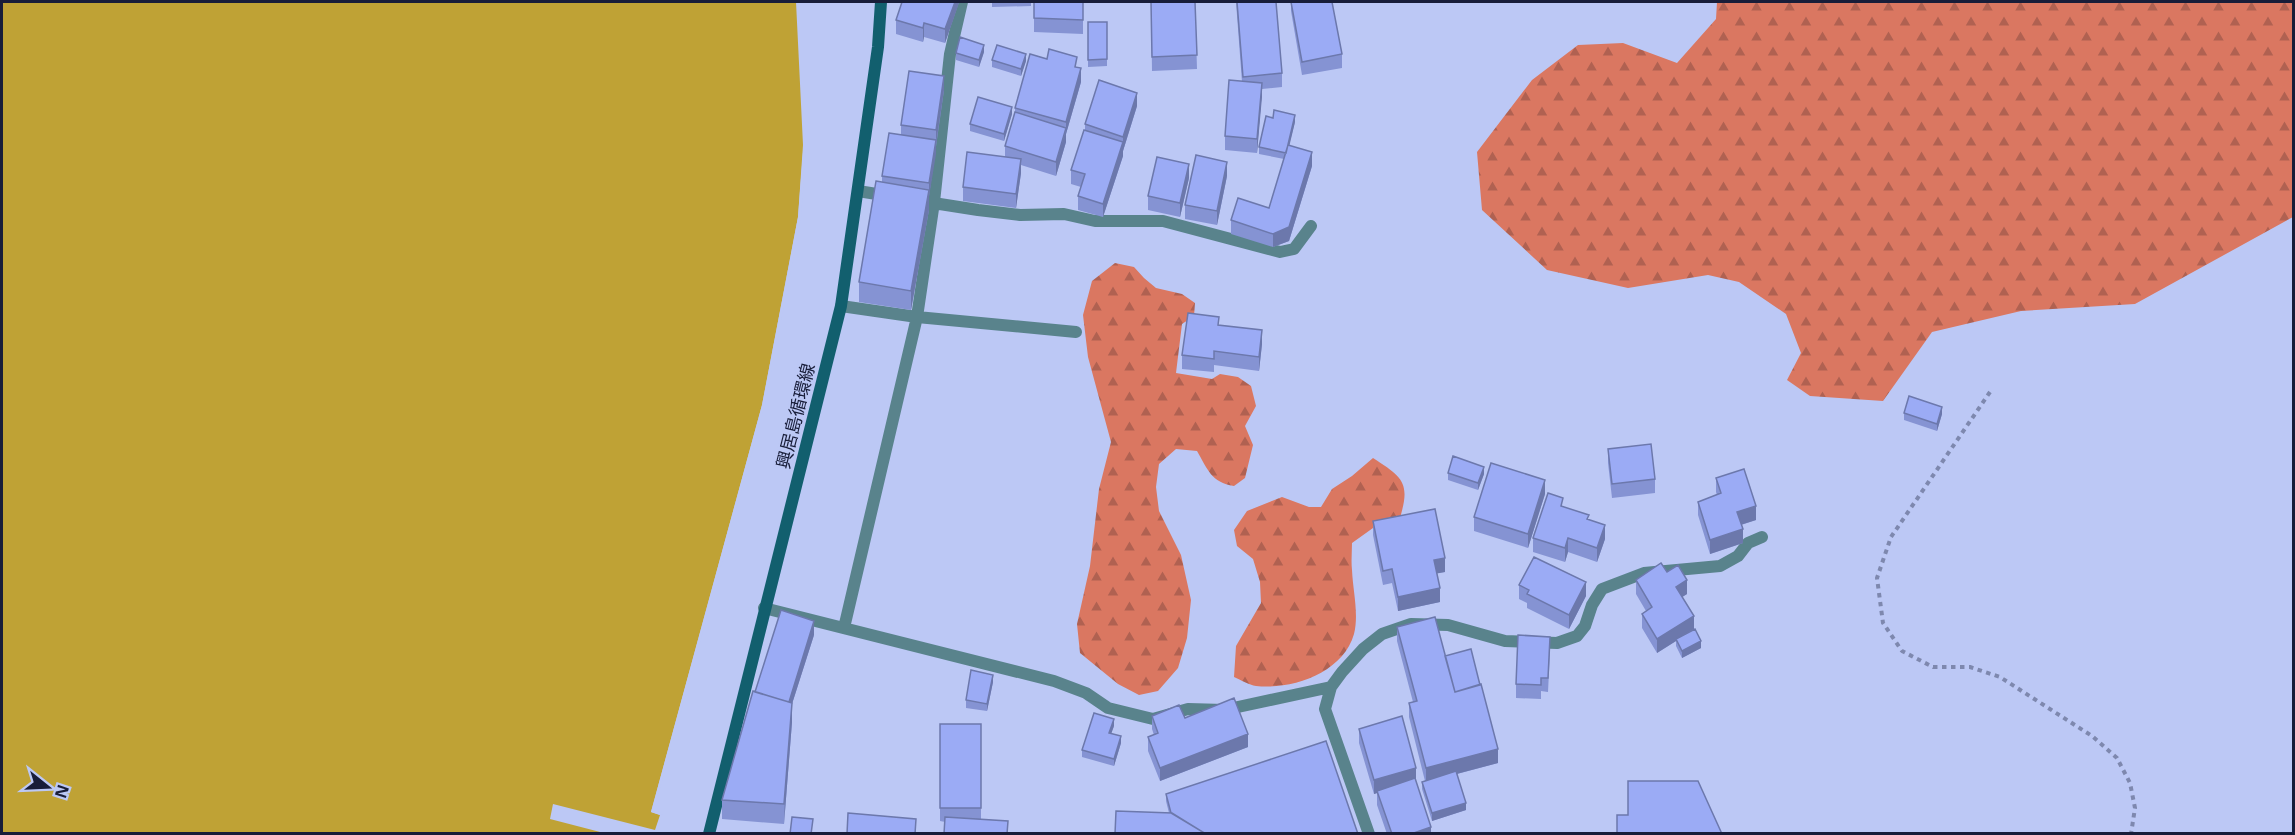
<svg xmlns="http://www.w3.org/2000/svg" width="2295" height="835" font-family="'Noto Sans','Noto Sans JP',sans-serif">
<defs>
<pattern id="forest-firs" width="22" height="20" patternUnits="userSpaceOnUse" patternTransform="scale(1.5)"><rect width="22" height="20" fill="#da7761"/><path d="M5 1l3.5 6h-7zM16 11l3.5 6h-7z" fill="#b06151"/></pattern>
</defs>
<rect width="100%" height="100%" fill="#bcc8f5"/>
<path fill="url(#forest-firs)" d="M1717 2H2293V217L2135 304 2021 311 1932 332 1883 401 1810 396 1787 380 1801 353 1786 314 1739 282 1708 275 1628 288 1547 270 1482 210 1477 152 1532 80 1578 45 1623 43 1677 63 1716 19Z
M1115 263 1134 267 1144 278 1156 288 1182 294 1195 303 1194 316 1182 324 1176 373 1212 379 1220 374 1238 377 1251 386 1256 406 1245 426 1253 445 1245 478 1234 486C1211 482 1208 470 1197 451L1176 449 1159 464 1156 487 1159 511 1181 555 1191 600 1187 638 1178 668 1158 691 1139 695 1118 684 1080 653 1077 624 1090 566 1099 489 1111 442 1088 357 1083 315 1092 281Z
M1373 458C1404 478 1411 483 1399 521L1373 528 1352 543C1352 552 1351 561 1352 570 1353 591 1359 614 1354 634 1343 673 1292 690 1256 686 1249 685 1241 680 1234 677L1236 646 1261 603 1260 582 1253 559 1237 546 1234 530 1247 511 1282 497 1309 507H1321L1332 489 1352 476Z"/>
<path fill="#bfa235" d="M2 2H796L803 145 798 217 762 405 651 812 660 815 655 830 553 804 550 819 604 833 2 834Z"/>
<path fill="#bcc8f5" d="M805 126 806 145 801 218 765 405 654 810 661 813 663 816 651 812 762 405 798 217Z"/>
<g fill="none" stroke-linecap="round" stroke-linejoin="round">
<path stroke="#7e88ae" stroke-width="4" stroke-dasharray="4.5 4.5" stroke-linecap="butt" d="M1990 392 1891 537 1877 578 1883 623 1902 651 1933 667H1970L2000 677 2092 736 2117 758 2130 783 2135 808 2131 834"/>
<path stroke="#59838c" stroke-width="12" d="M858 191 889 196
M927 202 978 210 1020 215 1064 214 1095 221H1163L1280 252 1294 249 1311 226
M841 306 917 317 1076 332
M764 608 1054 681 1086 693 1108 708 1153 719 1188 709 1224 710 1331 687
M844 628 917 317 934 202 950 54 962 2
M1369 834 1325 709 1331 687 1342 672 1363 649 1382 634 1411 624 1448 625 1505 641 1557 643 1577 636 1585 626 1592 605 1602 589 1644 573 1720 566 1738 556 1748 543 1762 537"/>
<path stroke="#125f6e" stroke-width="12" d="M709 834 841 306 878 47 881 2"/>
</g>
<path fill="#8593d3" d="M959 2 945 43 924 37 923 42 896 34V20Z
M992 2H1031V6L992 7Z
M1034 2H1083V34L1034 32Z
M1151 2H1195L1197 69 1152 71Z
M1236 2H1276L1282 73V87L1262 89 1257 153 1225 150V136L1242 82Z
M1291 2H1332L1342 54V68L1302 75 1291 11Z
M1088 22H1107V66L1088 67Z
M984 52 979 67 956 60V53Z
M992 60 1026 61 1021 76 992 67Z
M1077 67 1081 82 1066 134V142L1056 176 1021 165V173L1016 208 963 201V187L1005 157V146L1015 112V108Z
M944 90 929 196V210L911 310 859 302V282L882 182V176L901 135V125Z
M1137 106 1123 151V156L1103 217 1078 210V196L1081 187 1071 184V170L1085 130V124Z
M1012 114 1004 141 970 131V124Z
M1295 122 1289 145 1312 166 1289 241 1273 247 1231 234V220L1269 208 1284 159 1259 154V147Z
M1227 176 1217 225 1185 219V205Z
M1189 178 1180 217 1148 210V196Z
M1219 325 1262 344 1259 371 1214 365V372L1182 369V355Z
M1904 413 1942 414 1937 431 1904 420Z
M1608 449 1655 479V493L1612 498 1608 463Z
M1448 473 1484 474 1478 490 1448 480Z
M1716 478 1756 520 1741 525 1743 543 1710 554 1698 515V502L1717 495 1716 492Z
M1545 494 1528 548 1474 531V517Z
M1563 507 1589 520 1605 539 1597 562 1568 552 1565 562 1533 552V538Z
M1373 521 1445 572 1437 573 1440 602 1398 611 1392 583 1383 585 1373 535Z
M1667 572 1687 594 1682 597 1701 648 1682 658 1676 646V641L1657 653 1642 628V614L1646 611 1636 594V580Z
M1519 585 1586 596 1569 629 1527 608V603L1519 599Z
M1397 627 1445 656 1498 763 1457 774 1466 810 1432 821 1422 789V782L1425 781 1409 717V703L1413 702 1397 641Z
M814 635 792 704V722L784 824 722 819V800L755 692Z
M1550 651 1548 692 1541 691V699L1516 698V684Z
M993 682 987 711 966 708V700Z
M1152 716 1185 718 1248 747 1160 781 1148 751V737L1154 735 1152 729Z
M940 724H981V819L1008 834 940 821Z
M1114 726 1111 733 1121 743 1114 766 1082 757V750Z
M1359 729 1416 781 1431 834H1387L1377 805V793L1374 794 1359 743Z
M1166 794 1358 834 1169 813 1166 801Z"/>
<path fill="#6c78ac" d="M955 2H959V3L945 43V29Z
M924 23V37L923 42V28Z
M984 45V52L979 67V60Z
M1026 54V61L1021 76V69Z
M1081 68V82L1066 134V142L1056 176V162L1066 130V122Z
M944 76V90L936 144V130Z
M1262 83V97L1257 153V139Z
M1137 93V106L1123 151V156L1103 217V204L1123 142V137Z
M1012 107V114L1004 141V134Z
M1295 115V122L1286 160V153Z
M936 140V154L929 197V183Z
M1312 152V166L1289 241 1273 247V234Z
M1021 159V173L1016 208V194Z
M1227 162V176L1217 225V211Z
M1189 164V178L1180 217V203Z
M929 190V210L911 310V291Z
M1262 330V344L1259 371V357Z
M1942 407V414L1937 431V424Z
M1484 467V474L1478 490V483Z
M1545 480V494L1528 548V534Z
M1756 506V520L1737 526V512Z
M1605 525V539L1597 562V548Z
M1743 529V543L1710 554V540Z
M1568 538V552L1565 562V548Z
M1445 558V572L1434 574V560Z
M1687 580V594L1676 601V587Z
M1586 582V596L1569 629V615Z
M1440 588V602L1398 611V597Z
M1694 616V629L1676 639V641L1657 653V639Z
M814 621V635L792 704V722L784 824 788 703Z
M1701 641V648L1682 658V651Z
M993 675V682L987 711V704Z
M1114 719V726L1109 740V733Z
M1248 734V747L1160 781V768Z
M1121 736V743L1114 766V759Z
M1498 749V763L1426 782V768Z
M1416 768V781L1374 794V780Z
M1466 803V810L1432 821V813Z
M1431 827V834H1411Z"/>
<path fill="#9babf5" stroke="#6c78ac" stroke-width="1.5" d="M902 2H955L945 29 924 23 923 28 896 20Z
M1034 2H1083V20L1034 18Z
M1151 2H1195L1197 55 1152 57Z
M1237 2H1276L1282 73 1243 77Z
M1291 2H1332L1342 54 1302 62Z
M1088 22H1107V59L1088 60Z
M960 37 984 45 979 60 956 53Z
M997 45 1026 54 1021 69 992 60Z
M1049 49 1077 57 1075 67 1081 68 1066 122 1015 108 1030 54 1047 59Z
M909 71 944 76 936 130 901 125Z
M1099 80 1137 93 1123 137 1085 124Z
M1229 80 1262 83 1257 139 1225 136Z
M978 97 1012 107 1004 134 970 124Z
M1274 110 1295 115 1286 153 1259 147 1266 116 1273 118Z
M1015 112 1066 128 1056 162 1005 146Z
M1084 130 1123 142 1103 204 1078 196 1085 174 1071 170Z
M889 133 936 140 929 183 882 176Z
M1288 145 1312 152 1289 227 1273 234 1231 220 1238 198 1269 208Z
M967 152 1021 159 1016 194 963 187Z
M1196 155 1227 162 1217 211 1185 205Z
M1157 157 1189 164 1180 203 1148 196Z
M876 181 929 190 911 291 859 282Z
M1188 313 1219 317 1218 325 1262 330 1259 357 1214 351V359L1182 355Z
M1909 396 1942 407 1937 424 1904 413Z
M1651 444 1655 479 1612 484 1608 449Z
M1453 456 1484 467 1478 483 1448 473Z
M1491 463 1545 480 1528 534 1474 517Z
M1744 469 1756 506 1737 512 1743 529 1710 540 1698 502 1721 493 1716 478Z
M1548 493 1563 498 1561 506 1589 515 1587 519 1605 525 1597 548 1568 538 1565 548 1533 538Z
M1435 509 1445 558 1434 560 1440 588 1398 597 1392 569 1383 571 1373 521Z
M1534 557 1586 582 1569 615 1527 594 1529 590 1519 585Z
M1661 563 1667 572 1678 565 1687 580 1676 587 1694 616 1657 639 1642 614 1652 607 1636 580Z
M781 610 814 621 789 702 755 692Z
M1435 617 1455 692 1481 684 1498 749 1426 768 1409 703 1417 701 1397 627Z
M1695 629 1701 641 1682 651 1676 639Z
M1518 635 1550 637 1548 678H1541V685L1516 684Z
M1471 649 1480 685 1455 692 1445 656Z
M971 670 993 675 987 704 966 700Z
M753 691 792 703 784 804 722 800Z
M1234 698 1248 734 1160 768 1148 737 1158 733 1152 716 1179 705 1185 718Z
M1094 713 1114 719 1109 733 1121 736 1114 759 1082 750Z
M1402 716 1416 768 1374 780 1359 729Z
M940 724H981V808H940Z
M1326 741 1358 834H1206L1171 813 1166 794Z
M1456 771 1466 803 1432 813 1422 782Z
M1415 778 1431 827 1411 834H1392L1377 791Z
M1628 781H1698L1722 834H1617V815H1628Z
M1116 811 1172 813 1206 834H1115Z
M848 813 916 819 915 834H847Z
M792 817 813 819 811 834H790Z
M945 817 1008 821 1007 834H944Z"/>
<g text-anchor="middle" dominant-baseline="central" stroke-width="4.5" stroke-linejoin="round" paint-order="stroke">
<g font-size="18" fill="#181d39" stroke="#bcc8f5">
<text transform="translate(795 416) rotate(-76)">興居島循環線</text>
</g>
</g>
<rect width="2295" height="835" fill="none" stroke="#181d39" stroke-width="6"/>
<g transform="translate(48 787) rotate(108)" stroke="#bcc8f5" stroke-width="4.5" paint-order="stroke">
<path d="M0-4.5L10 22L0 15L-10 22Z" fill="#181d39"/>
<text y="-9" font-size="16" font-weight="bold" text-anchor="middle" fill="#181d39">N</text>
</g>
</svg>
